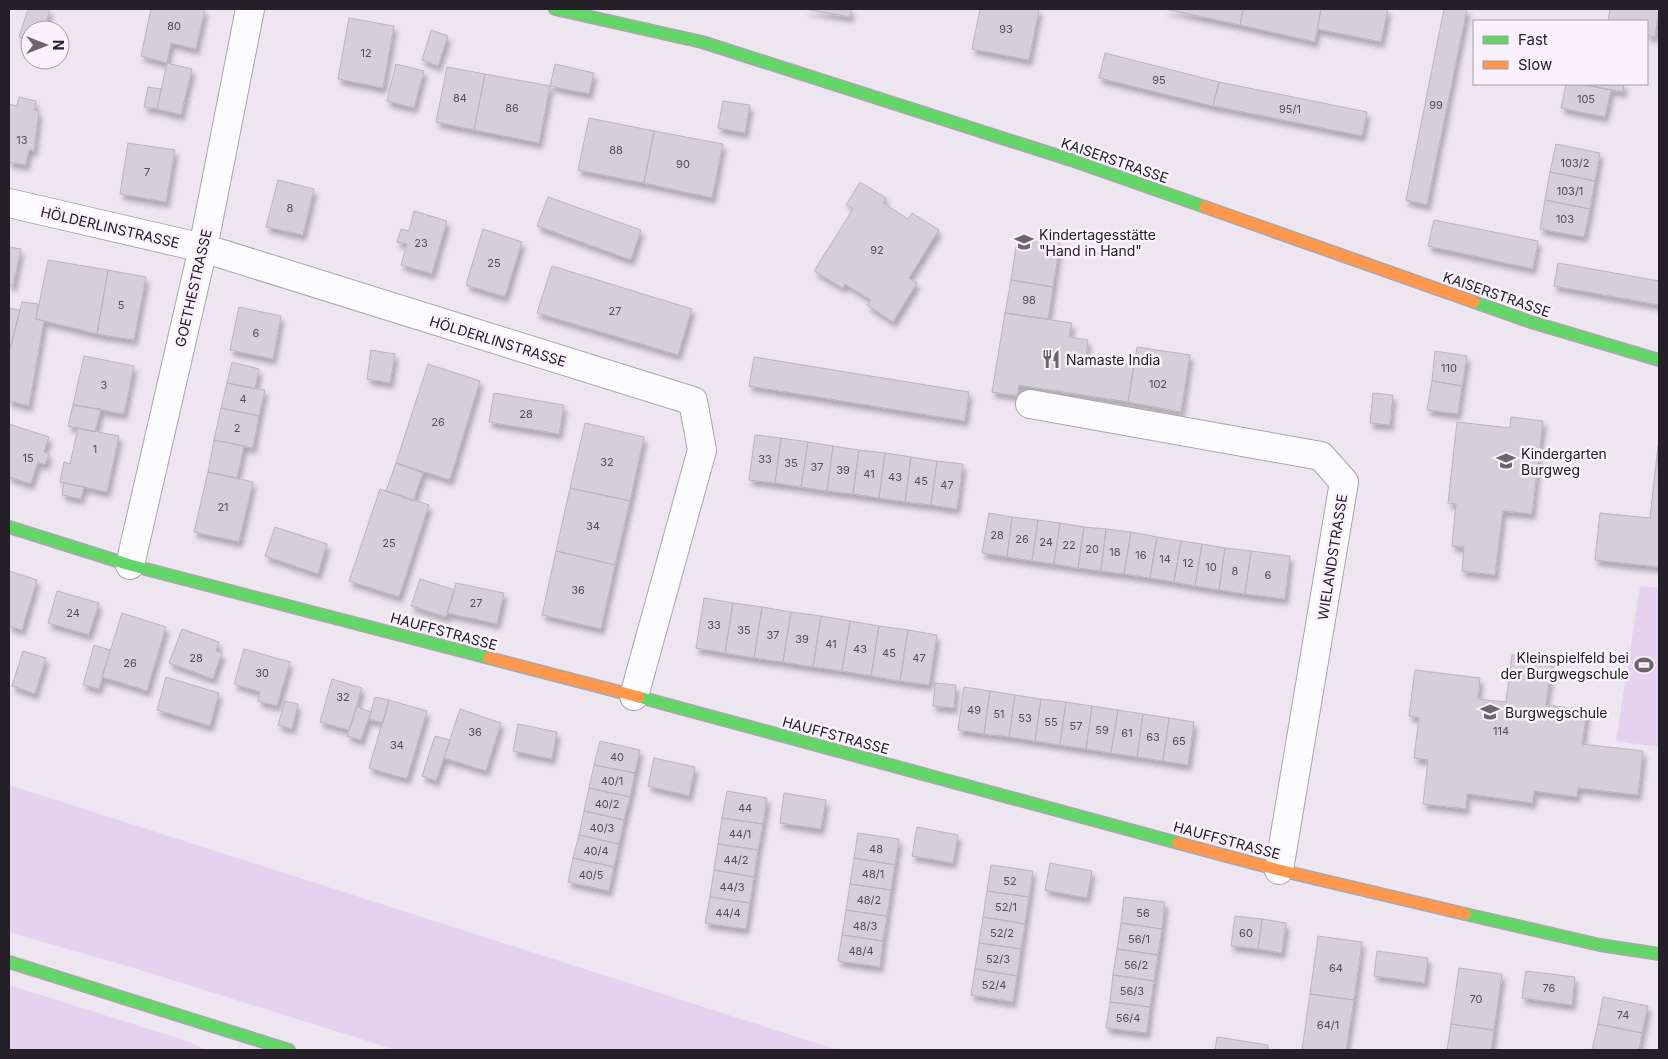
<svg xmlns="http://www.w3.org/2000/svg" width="1668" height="1059" font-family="Inter,sans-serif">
<defs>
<filter id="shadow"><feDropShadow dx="3" dy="5.5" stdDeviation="2.5" flood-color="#0004"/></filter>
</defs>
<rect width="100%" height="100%" fill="#ede6f1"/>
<path fill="#e5d2ef" d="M1640 586 1659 588V747L1616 741Z
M9 785 838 1050H396L137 969 9 932Z
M9 985 187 1041 206 1050H9Z"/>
<path fill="#d4cfd8" stroke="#bab4bd" filter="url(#shadow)" d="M28 9H50L44 30H30V41L19 37Z
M151 9H205L196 49 171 43 167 63 141 56Z
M805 9H852L850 17Z
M980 9H1039L1029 60 972 49Z
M1165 9H1243L1240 25Z
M1243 9H1321L1315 42 1240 25Z
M1321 9H1388L1381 42 1317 29Z
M1444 9H1467L1427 205 1406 200Z
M1610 9H1659L1655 37 1647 35V21H1608Z
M349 18 394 26 383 88 338 79Z
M431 30 448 36 438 66 422 60Z
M1105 53 1219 82 1213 106 1099 78Z
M167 63 192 69 181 115 157 109Z
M396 64 424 71 414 108 387 101Z
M555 64 594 73 589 94 550 86Z
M447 67 485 74 474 130 436 122Z
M485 74 550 86 539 143 474 130Z
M1219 82 1367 112 1362 136 1213 106Z
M1566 84H1580L1611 90 1605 117 1561 108Z
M1580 84H1624L1623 92Z
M148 87 161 89 157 109 144 107Z
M19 97 36 101 34 110 39 111 34 151 29 150 26 165 9 162V104L17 106Z
M723 101 750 105 745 133 718 128Z
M589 118 654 131 644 183 578 170Z
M654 131 723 144 712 198 644 183Z
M128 143 175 150 166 202 120 194Z
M1556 144 1600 153 1595 181 1550 172Z
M1550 172 1595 181 1590 209 1545 200Z
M278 180 314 189 303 235 266 227Z
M860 182 886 198 883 203 908 219 912 213 939 230 909 278 917 283 893 322 867 305 871 300 845 284 843 288 814 271 853 209 846 205Z
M548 197 641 230 631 260 537 226Z
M1545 200 1590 209 1584 237 1540 229Z
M414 211 447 221 432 274 401 265 407 244 397 242 401 229 409 231Z
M1434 220 1538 241 1533 269 1428 246Z
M483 229 522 242 505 297 466 285Z
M1018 235 1060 242 1053 287 1011 280Z
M9 247 21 249 13 286 9 285Z
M48 260 108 270 97 334 36 319Z
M1558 263 1659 281V305L1554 286Z
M552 266 692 309 678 355 537 313Z
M108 270 146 277 134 340 97 334Z
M1011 280 1053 287 1048 319 1005 313Z
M22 302 38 304 36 319 44 321 29 406 9 401V353Z
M239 307 281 316 273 359 230 350Z
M9 308 20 310 10 349 9 348Z
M1005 313 1072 323 1069 337 1088 340 1086 358 1134 366 1128 402 1019 385 1017 396 992 392Z
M1137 347 1190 355 1181 412 1128 402Z
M371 350 395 354 390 383 367 379Z
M1435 351 1467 356 1462 386 1432 381Z
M84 356 134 366 124 414 73 405Z
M754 357 969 392 965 421 749 386Z
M232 362 259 369 255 389 227 383Z
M428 364 480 381 450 480 396 463Z
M1432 381 1462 386 1458 414 1427 410Z
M227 383 265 390 259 416 221 408Z
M494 393 564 405 559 434 489 422Z
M1373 393 1393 395 1390 425 1370 423Z
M73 405 101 409 95 432 68 426Z
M221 408 259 416 253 448 214 440Z
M1511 417 1543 421 1532 514 1503 511 1495 575 1462 571 1464 547 1452 546 1456 504 1448 503 1457 422 1510 428Z
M585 423 644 437 630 501 570 488Z
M9 424 49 437 44 452 49 454 45 465 38 462 31 484 9 477Z
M78 428 119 436 107 492 60 482 64 462 70 464Z
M755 435 781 438 775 483 749 480Z
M781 438 808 442 801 487 775 483Z
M214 440 244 446 237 478 208 472Z
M808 442 833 446 827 491 801 487Z
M833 446 859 450 853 494 827 491Z
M1658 446 1659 567 1595 560 1600 513 1650 518Z
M859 450 885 453 879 498 853 494Z
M885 453 911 457 905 502 879 498Z
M911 457 937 461 931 505 905 502Z
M937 461 963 464 957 509 931 505Z
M396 463 423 473 413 501 386 491Z
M208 472 253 482 239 542 194 532Z
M64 483 84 487 81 499 62 495Z
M570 488 630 501 615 565 556 551Z
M380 489 429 505 399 597 349 581Z
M989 513 1012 517 1007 557 982 553Z
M1012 517 1038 520 1032 561 1007 557Z
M1038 520 1060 523 1054 564 1032 561Z
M1060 523 1084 527 1078 568 1054 564Z
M275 527 327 544 318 574 265 556Z
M1084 527 1106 529 1101 571 1078 568Z
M1106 529 1131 532 1124 574 1101 571Z
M1131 532 1157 537 1150 578 1124 574Z
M1157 537 1181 541 1174 582 1150 578Z
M1181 541 1202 544 1195 586 1174 582Z
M1202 544 1225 548 1219 590 1195 586Z
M1225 548 1251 551 1245 594 1219 590Z
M556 551 615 565 601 629 542 615Z
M1251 551 1290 556 1285 599 1245 594Z
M9 571 37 580 22 630 9 626Z
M420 579 455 590 446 617 411 606Z
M456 583 504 593 497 624 447 613Z
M57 591 99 603 89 635 48 623Z
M704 598 733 603 725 653 696 648Z
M733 603 762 607 754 658 725 653Z
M762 607 791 612 783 662 754 658Z
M791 612 821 616 813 667 783 662Z
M122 613 166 627 147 691 102 677Z
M821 616 850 621 842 671 813 667Z
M850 621 879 626 871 676 842 671Z
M879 626 908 630 900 681 871 676Z
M182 629 219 642 216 651 222 653 213 679 169 663Z
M908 630 937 635 929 685 900 681Z
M94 645 110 650 99 689 83 685Z
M244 649 290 662 277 706 258 701 260 692 234 684Z
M23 651 46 658 35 694 12 686Z
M1512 655 1552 660 1546 705 1587 710 1582 744 1643 751 1638 795 1578 788 1577 797 1534 791 1533 803 1467 794 1466 809 1423 804 1428 760 1414 758 1419 718 1409 716 1415 670 1480 678 1478 699 1506 702Z
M166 677 219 693 210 726 157 710Z
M332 679 362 688 349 730 320 722Z
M935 683 956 685 954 708 933 706Z
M964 687 990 691 984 734 958 730Z
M990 691 1015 695 1009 737 984 734Z
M1015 695 1041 699 1035 741 1009 737Z
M375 697 389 700 383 723 369 719Z
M1041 699 1066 702 1060 745 1035 741Z
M389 700 427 711 407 779 369 768Z
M285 701 298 704 292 729 278 725Z
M1066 702 1092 706 1086 749 1060 745Z
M1092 706 1118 710 1111 753 1086 749Z
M357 707 371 712 361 740 347 736Z
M460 709 501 723 486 771 444 758Z
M1118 710 1143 714 1137 757 1111 753Z
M1143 714 1169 718 1163 761 1137 757Z
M1169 718 1194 722 1188 765 1163 761Z
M518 724 557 732 552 759 513 751Z
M435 736 450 740 436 781 422 776Z
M600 741 640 750 635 773 594 765Z
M654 758 695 767 689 796 648 786Z
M594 765 635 773 630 797 589 788Z
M589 788 630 797 624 820 584 811Z
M727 791 767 798 763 824 722 818Z
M784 793 826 800 821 829 780 823Z
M584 811 624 820 619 844 579 835Z
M722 818 763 824 758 850 718 844Z
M917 827 958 835 953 863 912 856Z
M858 833 899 839 895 865 854 858Z
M579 835 619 844 614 867 573 858Z
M718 844 758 850 754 877 714 870Z
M573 858 614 867 609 891 568 882Z
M854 858 895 865 891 890 850 884Z
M1050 863 1092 871 1087 898 1045 890Z
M991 865 1033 871 1029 897 987 891Z
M714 870 754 877 750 903 710 897Z
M850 884 891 890 887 916 846 910Z
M987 891 1029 897 1025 924 983 917Z
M710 897 750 903 746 929 705 923Z
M1124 897 1165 902 1162 929 1121 923Z
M846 910 887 916 883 941 842 935Z
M1235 916 1262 919 1258 949 1231 946Z
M983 917 1025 924 1021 949 979 943Z
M1262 919 1286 923 1282 953 1258 949Z
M1121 923 1162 929 1158 955 1117 949Z
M842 935 883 941 880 967 838 961Z
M1318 936 1362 942 1354 1000 1310 994Z
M979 943 1021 949 1017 976 975 969Z
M1117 949 1158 955 1154 981 1113 975Z
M1377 951 1428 958 1425 983 1374 976Z
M1459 968 1502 974 1494 1030 1451 1024Z
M975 969 1017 976 1013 1002 971 995Z
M1526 971 1575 977 1572 1005 1522 998Z
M1113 975 1154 981 1150 1007 1110 1002Z
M1310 994 1354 1000 1346 1050H1302Z
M1603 997 1648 1006 1642 1033 1598 1024Z
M1110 1002 1150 1007 1147 1033 1106 1028Z
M1451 1024 1494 1030 1491 1050H1447Z
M1598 1024 1642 1033 1639 1050H1592Z
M1217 1037 1268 1045 1267 1050H1215Z"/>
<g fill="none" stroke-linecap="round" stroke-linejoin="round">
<g stroke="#aaa6ad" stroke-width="30">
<path id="street" d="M9 203 203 248 693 401 702 450 634 696
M1030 404 1321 456 1344 482 1279 870
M130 565 203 248 250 9"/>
</g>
<g stroke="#aaa6ad" stroke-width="14">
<path id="fast" d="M555 9 702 42 1071 160 1205 207
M1474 302 1531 322 1659 360
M9 527 130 565 489 658
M639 697 1178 843
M1465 914 1600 945 1659 954
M9 962 289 1050"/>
</g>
<g stroke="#aaa6ad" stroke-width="14">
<path id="slow" d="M1205 207 1474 302
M489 658 639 697
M1178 843 1279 870 1465 914"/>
</g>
<use href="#street" stroke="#fcfbfd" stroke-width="28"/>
<use href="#fast" stroke="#63d668" stroke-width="11"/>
<use href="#slow" stroke="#ff974d" stroke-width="11"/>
</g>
<defs>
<g id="school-bare" transform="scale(1.5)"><path d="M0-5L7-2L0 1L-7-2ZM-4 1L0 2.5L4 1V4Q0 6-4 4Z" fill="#6b656e" stroke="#f9f1fd" stroke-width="2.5" paint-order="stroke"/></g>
<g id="restaurant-bare" transform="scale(1.5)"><path d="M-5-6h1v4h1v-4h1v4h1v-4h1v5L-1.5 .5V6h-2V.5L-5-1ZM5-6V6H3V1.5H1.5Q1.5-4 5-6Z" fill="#6b656e" stroke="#f9f1fd" stroke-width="2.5" paint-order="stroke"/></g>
<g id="stadium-bare" transform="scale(1.5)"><path d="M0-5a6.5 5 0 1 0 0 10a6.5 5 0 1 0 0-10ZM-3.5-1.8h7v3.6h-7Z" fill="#6b656e" stroke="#f9f1fd" stroke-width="2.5" paint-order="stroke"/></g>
</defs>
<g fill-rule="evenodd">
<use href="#school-bare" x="1024" y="242"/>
<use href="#restaurant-bare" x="1051" y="359"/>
<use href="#school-bare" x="1506" y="461"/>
<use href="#stadium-bare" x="1644" y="665"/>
<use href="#school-bare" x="1490" y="712"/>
</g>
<g text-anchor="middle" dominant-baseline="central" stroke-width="5" stroke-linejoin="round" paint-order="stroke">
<g font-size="11" fill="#524d54">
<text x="174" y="26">80</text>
<text x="1006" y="29">93</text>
<text x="366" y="53">12</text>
<text x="1159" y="80">95</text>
<text x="460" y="98">84</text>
<text x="1586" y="99">105</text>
<text x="1436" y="105">99</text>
<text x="512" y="108">86</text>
<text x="1290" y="109">95/1</text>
<text x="22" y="140">13</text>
<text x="616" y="150">88</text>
<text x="1575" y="163">103/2</text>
<text x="683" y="164">90</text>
<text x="147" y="172">7</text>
<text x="1570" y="191">103/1</text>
<text x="290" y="208">8</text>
<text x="1565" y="219">103</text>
<text x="421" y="243">23</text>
<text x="877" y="250">92</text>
<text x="494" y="263">25</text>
<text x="1029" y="300">98</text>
<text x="121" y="305">5</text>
<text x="615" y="311">27</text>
<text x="256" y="333">6</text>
<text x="1449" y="368">110</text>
<text x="1158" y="384">102</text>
<text x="104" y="385">3</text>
<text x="243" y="399">4</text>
<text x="526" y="414">28</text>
<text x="438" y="422">26</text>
<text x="237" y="428">2</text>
<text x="95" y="449">1</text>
<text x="28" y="458">15</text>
<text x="765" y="459">33</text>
<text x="607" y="462">32</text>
<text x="791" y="463">35</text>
<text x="817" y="467">37</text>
<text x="843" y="470">39</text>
<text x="869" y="474">41</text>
<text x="895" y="477">43</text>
<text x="921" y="481">45</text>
<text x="947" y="485">47</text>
<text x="223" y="507">21</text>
<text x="593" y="526">34</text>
<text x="997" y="535">28</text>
<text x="1022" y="539">26</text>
<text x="1046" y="542">24</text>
<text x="389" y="543">25</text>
<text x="1069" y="545">22</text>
<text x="1092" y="549">20</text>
<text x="1115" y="552">18</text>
<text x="1141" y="555">16</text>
<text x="1165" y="559">14</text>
<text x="1188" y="563">12</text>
<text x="1211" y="567">10</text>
<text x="1235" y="571">8</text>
<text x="1268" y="575">6</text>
<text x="578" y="590">36</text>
<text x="476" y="603">27</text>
<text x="73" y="613">24</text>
<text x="714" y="625">33</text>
<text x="744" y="630">35</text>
<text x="773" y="635">37</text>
<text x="802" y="639">39</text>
<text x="831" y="644">41</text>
<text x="860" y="649">43</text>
<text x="889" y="653">45</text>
<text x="196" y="658">28</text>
<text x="919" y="658">47</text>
<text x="130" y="663">26</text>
<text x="262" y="673">30</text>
<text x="343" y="697">32</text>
<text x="974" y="710">49</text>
<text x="999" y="714">51</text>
<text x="1025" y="718">53</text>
<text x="1051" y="722">55</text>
<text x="1076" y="726">57</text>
<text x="1102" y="730">59</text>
<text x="1501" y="731">114</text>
<text x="475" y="732">36</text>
<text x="1127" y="733">61</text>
<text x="1153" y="737">63</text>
<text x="1179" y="741">65</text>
<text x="397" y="745">34</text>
<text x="617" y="757">40</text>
<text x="612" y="781">40/1</text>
<text x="607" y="804">40/2</text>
<text x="745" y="808">44</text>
<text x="602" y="828">40/3</text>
<text x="740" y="834">44/1</text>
<text x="876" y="849">48</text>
<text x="596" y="851">40/4</text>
<text x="736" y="860">44/2</text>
<text x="873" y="874">48/1</text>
<text x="591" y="875">40/5</text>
<text x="1010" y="881">52</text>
<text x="732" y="887">44/3</text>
<text x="869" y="900">48/2</text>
<text x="1006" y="907">52/1</text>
<text x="728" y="913">44/4</text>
<text x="1143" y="913">56</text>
<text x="865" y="926">48/3</text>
<text x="1002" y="933">52/2</text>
<text x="1246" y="933">60</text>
<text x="1139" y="939">56/1</text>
<text x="861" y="951">48/4</text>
<text x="998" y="959">52/3</text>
<text x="1136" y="965">56/2</text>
<text x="1336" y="968">64</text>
<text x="994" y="985">52/4</text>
<text x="1549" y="988">76</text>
<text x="1132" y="991">56/3</text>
<text x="1476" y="999">70</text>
<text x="1623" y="1015">74</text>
<text x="1128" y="1018">56/4</text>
<text x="1328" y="1025">64/1</text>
</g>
<g font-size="14" fill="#252027" stroke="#f9f1fd">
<text transform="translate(1115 160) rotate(19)">KAISERSTRASSE</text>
<text transform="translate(110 227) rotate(13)">HÖLDERLINSTRASSE</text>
<text transform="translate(193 288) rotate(-77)">GOETHESTRASSE</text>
<text transform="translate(1497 294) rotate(19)">KAISERSTRASSE</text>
<text transform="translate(498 341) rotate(17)">HÖLDERLINSTRASSE</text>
<text transform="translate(1332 557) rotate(-81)">WIELANDSTRASSE</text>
<text transform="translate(444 631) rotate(15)">HAUFFSTRASSE</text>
<text transform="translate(836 735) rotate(15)">HAUFFSTRASSE</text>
<text transform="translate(1227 840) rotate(15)">HAUFFSTRASSE</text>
</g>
<g font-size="14" fill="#252027" stroke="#f9f1fd" text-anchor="start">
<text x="1039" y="234">Kindertagesstätte<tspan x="1039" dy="16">"Hand in Hand"</tspan></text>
<text x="1066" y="359">Namaste India</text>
<text x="1521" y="453">Kindergarten<tspan x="1521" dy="16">Burgweg</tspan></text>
<text x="1629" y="657" text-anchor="end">Kleinspielfeld bei<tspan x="1629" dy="16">der Burgwegschule</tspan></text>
<text x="1505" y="712">Burgwegschule</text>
</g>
</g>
<rect width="1668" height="1059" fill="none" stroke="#252027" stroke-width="20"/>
<rect x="1473" y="20" width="175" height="65" fill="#f9f1fd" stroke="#a49da7"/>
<rect x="1483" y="36" width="25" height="8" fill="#63d668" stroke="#a49da7"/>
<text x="1518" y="45" font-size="15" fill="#252027">Fast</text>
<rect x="1483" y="61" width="25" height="8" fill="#ff974d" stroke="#a49da7"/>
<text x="1518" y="70" font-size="15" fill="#252027">Slow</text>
<g transform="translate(45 45) rotate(90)"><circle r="24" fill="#f9f1fd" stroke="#a49da7"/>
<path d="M0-4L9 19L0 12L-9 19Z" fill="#6b656e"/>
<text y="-8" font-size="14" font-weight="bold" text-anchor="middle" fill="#252027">N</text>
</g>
</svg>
